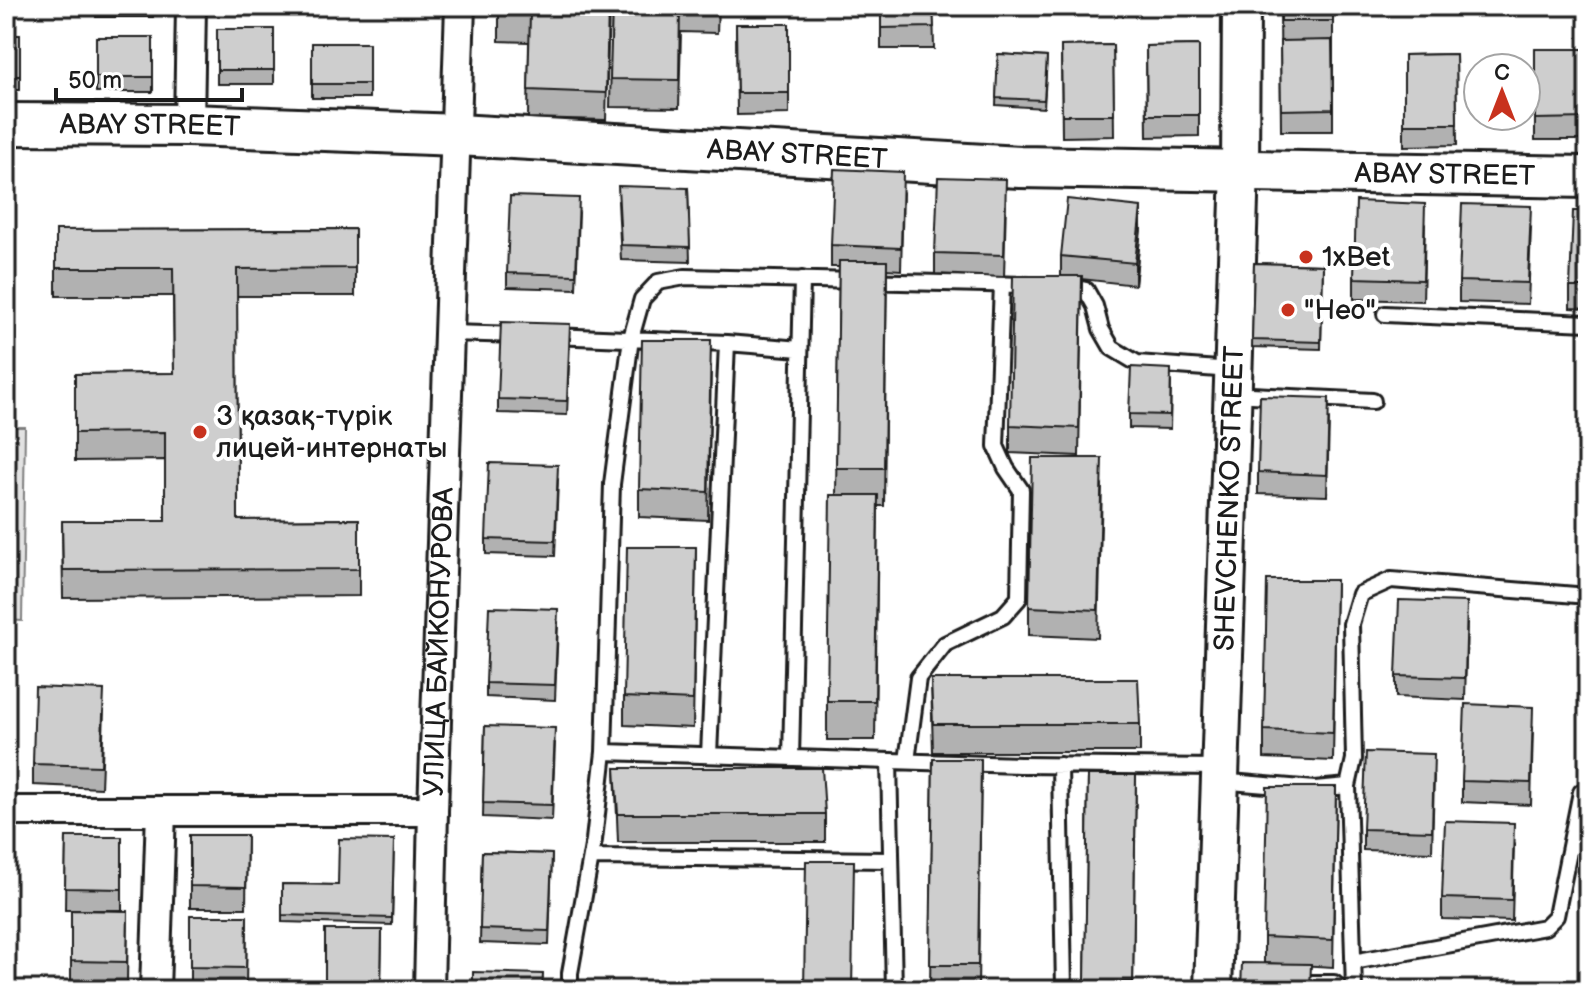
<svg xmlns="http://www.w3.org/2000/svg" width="1594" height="996" font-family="'Balsamiq Sans',sans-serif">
<rect width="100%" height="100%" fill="#fff"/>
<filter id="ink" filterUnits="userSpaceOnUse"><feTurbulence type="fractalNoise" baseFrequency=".0125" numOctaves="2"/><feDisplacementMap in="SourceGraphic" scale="16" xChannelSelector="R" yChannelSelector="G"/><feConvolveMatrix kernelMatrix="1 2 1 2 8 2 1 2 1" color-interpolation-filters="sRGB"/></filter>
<g filter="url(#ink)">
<path fill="#e2e2e2" stroke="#7f7f7f" stroke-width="2" d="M6 427H25L22 621 6 620Z"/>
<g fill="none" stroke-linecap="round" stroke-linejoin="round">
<g stroke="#1c1c1c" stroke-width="20">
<path id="service" d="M1064 285 1086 290 1095 306 1101 329 1112 348 1137 363 1232 370
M1385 314 1588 323
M450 333 520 335
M552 336 727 343 800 349
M1232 394 1373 401
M604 752 1020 765 1219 767
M709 755 727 343
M791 758 802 279
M889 761 894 990
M907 761 918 678 945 644 1003 616 1019 598 1021 490 1006 468 996 446 1002 284
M1060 765 1064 990
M1219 781 1315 789 1348 786 1354 759 1351 624 1360 594 1391 580 1588 596
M1348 786 1354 990
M591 857 891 860
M1353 962 1545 927 1556 916 1581 792
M1294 983H1334L1342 990
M570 990V973L594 840 604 752 612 484 631 338 642 299 658 282 685 277 1031 285"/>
</g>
<g stroke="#1c1c1c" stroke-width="34">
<g id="minor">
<path d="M189 125 191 6"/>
<path d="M6 811H433"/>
<path d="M155 990 161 811"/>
<path id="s1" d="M429 990 433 811 460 6"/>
</g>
</g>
<g stroke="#1c1c1c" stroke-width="42">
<g id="tertiary">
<path id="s2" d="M1213 990 1240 169 1241 6"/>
</g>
</g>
<g stroke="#1c1c1c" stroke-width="46">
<g id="secondary">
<path id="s3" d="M6 124 189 125 458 135 1020 167 1588 177"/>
</g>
</g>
<use href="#service" stroke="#fff" stroke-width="14"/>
<use href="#minor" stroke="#fff" stroke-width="28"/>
<use href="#tertiary" stroke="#fff" stroke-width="36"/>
<use href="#secondary" stroke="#fff" stroke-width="40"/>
</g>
<path fill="#b1b1b1" stroke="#1c1c1c" stroke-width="2" d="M6 6H20V9H6Z
M96 6H153V17H96Z
M358 6H414V9H358Z
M499 6H609L606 120 528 118 529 42 499 41Z
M612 6H718L717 33 681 32 679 108 610 107Z
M881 6H933L934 49H881Z
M1280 6H1333V131H1281Z
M736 24H789V114L737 115Z
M217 29H274V84H217Z
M6 35H20V90H6Z
M96 37H153V92H96Z
M312 43H369V98H312Z
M1113 45 1114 136 1062 137 1061 46Z
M1199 45V136L1147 137 1146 46Z
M1535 49H1587L1588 140H1535Z
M998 54 1047 57 1044 108 996 105Z
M1456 54 1457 145 1404 146V55Z
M688 188 690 262 621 260 618 201Z
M903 193 901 270 887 269 884 506H878L875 740H827V701L836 495 839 267H831V245Z
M1006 201 1004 277 935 274V253Z
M1588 211V309L1570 308V287Z
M579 213 576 289 507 287V273Z
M1425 225 1423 301 1354 299V278Z
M1141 228 1135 285 1082 279 1079 456 1010 453V425L1061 276V256Z
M1531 228 1528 304 1459 302V281Z
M355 229V296H237L238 520 359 519V596L63 598 62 521H165V460L75 461V374L174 373 173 296H56V230Z
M1254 263 1323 265 1321 349 1252 347Z
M570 339 567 415 498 413V399Z
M711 368 708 520 639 517V489Z
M1171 383 1170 429 1129 428V414Z
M1329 420 1327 496 1258 494V472Z
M558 480 555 556 486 554V539Z
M1102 486 1098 638 1029 635V607Z
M696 547 693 728 624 725V697Z
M1336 580 1333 761 1264 758V730Z
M558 623 555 700 486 697V683Z
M1467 623 1465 700 1396 697V676Z
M931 679 1140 724V752H933Z
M104 711 101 788 33 785V764Z
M485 726 555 743 552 820 483 817Z
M1533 728 1531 805 1462 802V781Z
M933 759H981L978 990H930Z
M615 768 825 814V842H618Z
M1088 775H1136L1133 990H1085Z
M1434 776 1432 852 1363 850V829Z
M1336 787 1333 967 1264 963V937Z
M190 835H247L246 908H190Z
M66 837H122V910H65Z
M394 840 392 925 282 922V884L338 885Z
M1514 845 1512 921 1442 919V898Z
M482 852 552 854 549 945 480 943Z
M71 910 128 911 127 984 71 983Z
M190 916H247L246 989H190Z
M325 930H382L381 989H325Z"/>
<path fill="#909090" stroke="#1c1c1c" stroke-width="2" d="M1141 207V228L1135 285V263Z"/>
<path fill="#cecece" stroke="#1c1c1c" stroke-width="2" d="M499 6H608L606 93 528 90 530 14H499Z
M612 6H680L679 80 610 79Z
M881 6H933L934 27 881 28Z
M1281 6H1333V21H1281Z
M736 24H789V93H737Z
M217 29H274V70H217Z
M6 35H20V76H6Z
M96 37H153V77H96Z
M1332 40 1333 109 1281 110 1280 41Z
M312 43H369V84H312Z
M1113 45 1114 115H1062L1061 46Z
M1199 45V115H1147L1146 46Z
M1535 49H1587L1588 118 1535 119Z
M998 54 1047 57 1044 100 996 98Z
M1456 54 1457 124H1404V55Z
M834 169 903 172 901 248 831 245Z
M938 177 1006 179 1004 255 935 253Z
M618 186 688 188 690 247 621 245Z
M510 196 579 198 576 275 507 273Z
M1067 199 1141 207 1135 263 1061 256Z
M1356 201 1425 204 1423 280 1354 278Z
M1462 204 1531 206 1528 283 1459 281Z
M1573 211H1588V287H1570Z
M355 229V268L237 269 238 520 359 519V569L63 570 62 521H165V432L75 433V374L174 373 173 268H56V230Z
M839 261H887L884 468H836Z
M1254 263 1323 265 1321 342 1252 340Z
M1013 276H1082L1079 428 1010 425Z
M501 322 570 324 567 401 498 399Z
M642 340H711L708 492 639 489Z
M1131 367 1171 369 1170 415 1129 414Z
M1260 396 1329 398 1327 475 1258 472Z
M1032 458H1102L1098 610 1029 607Z
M489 463 558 465 555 541 486 539Z
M830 495H878L875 701H827Z
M627 547H696L693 700 624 697Z
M1267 580H1336L1333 733 1264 730Z
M1399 600 1467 602 1465 678 1396 676Z
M489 607 558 609 555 685 486 683Z
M931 679H1138L1140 724H933Z
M35 687 104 690 101 766 33 764Z
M1465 704 1533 707 1531 783 1462 781Z
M485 726 555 728 552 805 483 803Z
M1366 752 1434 754 1432 831 1363 829Z
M933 759H981L978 965H930Z
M615 768H822L825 814H618Z
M1088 775H1136L1133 982H1085Z
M1267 787H1336L1333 940 1264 937Z
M1445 821 1514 823 1512 900 1442 898Z
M190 835H247L246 887 190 886Z
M66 837H122V889L65 888Z
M339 839 394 840 392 918 282 915V884L338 885Z
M482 852 552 854 549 931 480 929Z
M806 861H854L852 990H804Z
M71 910 128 911 127 962 71 961Z
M190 916H247L246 968 190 967Z
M325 930H382L381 982H325Z
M1242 963 1311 964 1310 990H1241Z
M473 972 543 974 542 990H473Z
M64 987 120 988V990H64Z"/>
</g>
<g fill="#c8321e" stroke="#fff" stroke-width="3">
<circle cx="1306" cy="257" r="8"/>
<circle cx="1288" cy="310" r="8"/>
<circle cx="200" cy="432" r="8"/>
</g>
<g text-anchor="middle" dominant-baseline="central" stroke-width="8" stroke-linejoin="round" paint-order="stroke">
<g font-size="28" fill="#1c1c1c" stroke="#fff">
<text stroke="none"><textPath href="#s3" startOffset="144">ABAY STREET</textPath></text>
<text stroke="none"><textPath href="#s3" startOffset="792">ABAY STREET</textPath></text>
<text stroke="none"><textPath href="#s3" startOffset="1440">ABAY STREET</textPath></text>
<text stroke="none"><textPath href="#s2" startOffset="492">SHEVCHENKO STREET</textPath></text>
<text stroke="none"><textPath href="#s1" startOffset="348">УЛИЦА БАЙКОНУРОВА</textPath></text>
</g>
<g font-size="28" fill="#1c1c1c" stroke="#fff" text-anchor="start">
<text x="1322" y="257">1xBet</text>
<text x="1304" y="310">"Нео"</text>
<text x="216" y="416">3 қазақ-түрік<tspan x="216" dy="32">лицей-интернаты</tspan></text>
</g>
</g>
<rect width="1594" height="996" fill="none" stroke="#fff" stroke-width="32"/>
<rect x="16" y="16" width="1562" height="964" fill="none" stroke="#1c1c1c" stroke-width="3" filter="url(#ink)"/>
<g transform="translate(1502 92)"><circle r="38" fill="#ffffff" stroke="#a4a4a4" stroke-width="2"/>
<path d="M0-6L14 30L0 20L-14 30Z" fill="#c8321e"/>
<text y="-12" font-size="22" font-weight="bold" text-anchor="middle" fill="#1c1c1c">С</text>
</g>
<path d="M56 88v12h186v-12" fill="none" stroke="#1c1c1c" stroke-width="4"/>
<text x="68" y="88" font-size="24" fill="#1c1c1c" stroke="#ffffff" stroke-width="6" paint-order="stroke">50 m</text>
</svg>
